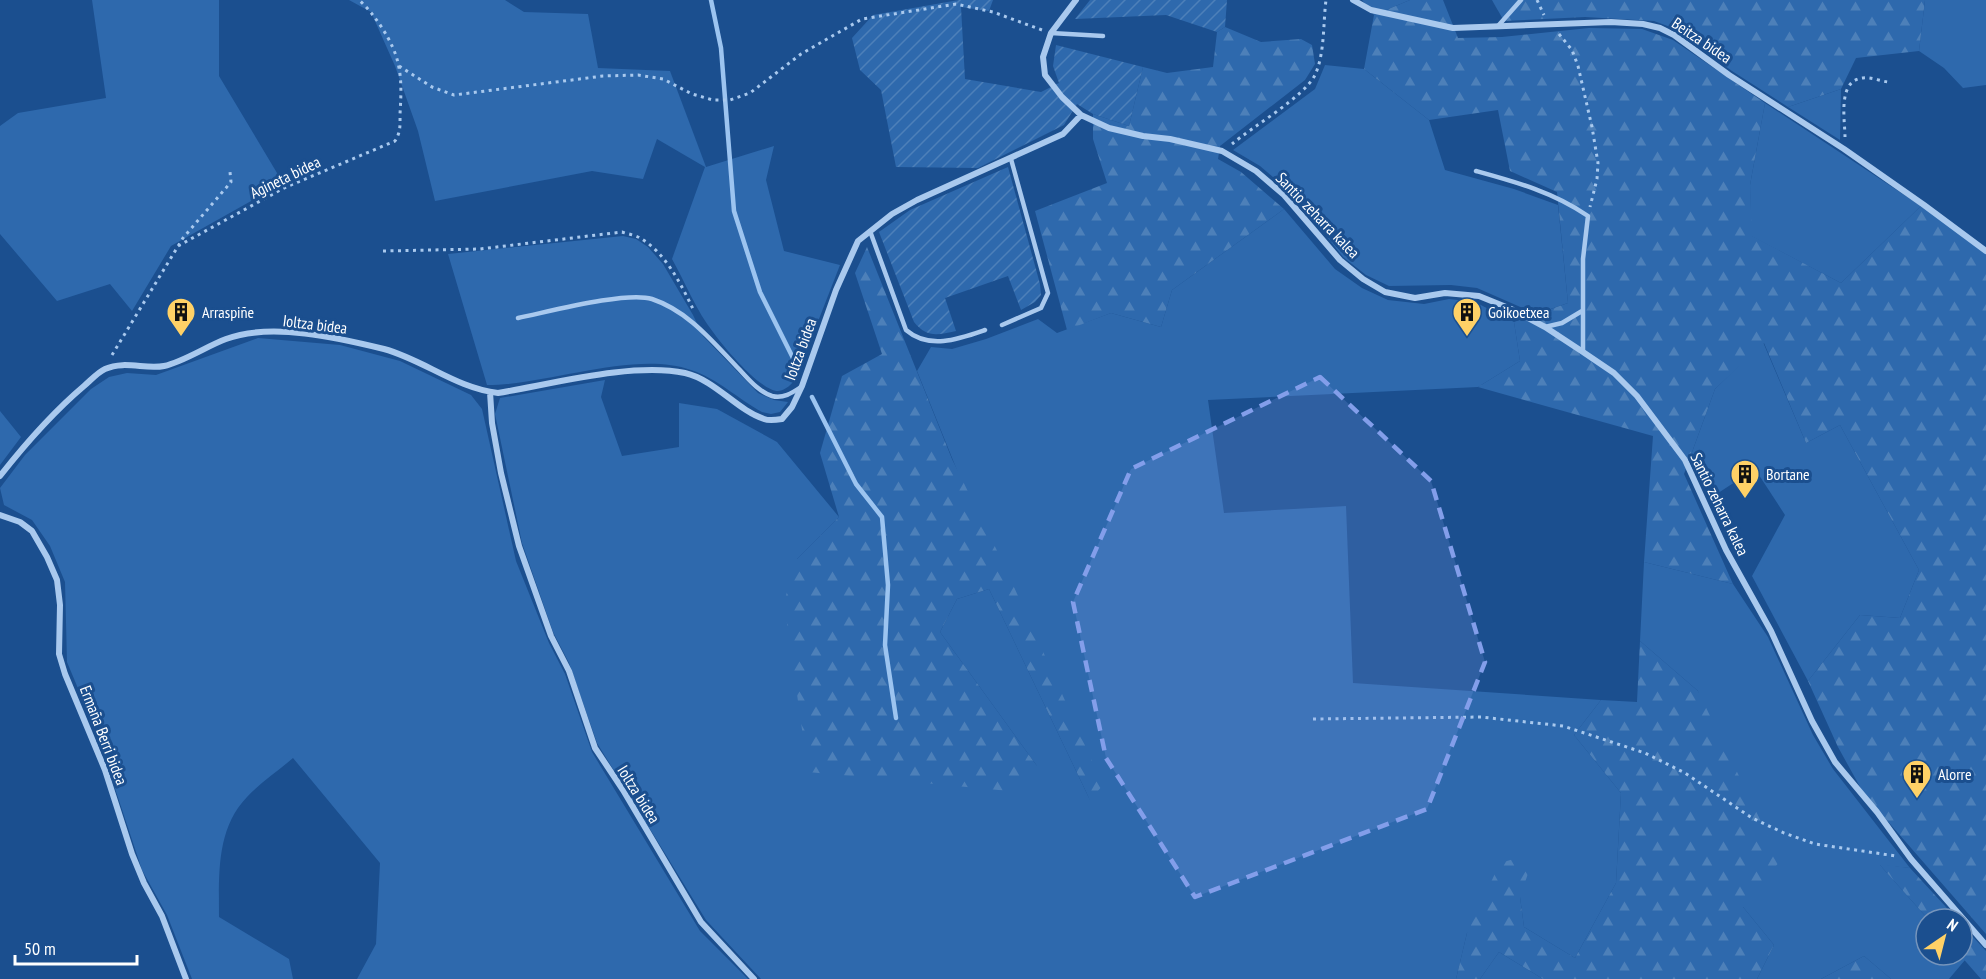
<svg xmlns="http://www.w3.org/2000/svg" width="1986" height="979" font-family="'PT Sans Narrow',sans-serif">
<defs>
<pattern id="forest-firs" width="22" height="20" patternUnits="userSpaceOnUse" patternTransform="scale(1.5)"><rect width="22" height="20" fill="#2e69ad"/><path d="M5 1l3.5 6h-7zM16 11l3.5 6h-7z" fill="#4d80b9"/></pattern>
<pattern id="garden-furrows" width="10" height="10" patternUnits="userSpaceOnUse" patternTransform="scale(1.5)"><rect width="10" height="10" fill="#2e69ad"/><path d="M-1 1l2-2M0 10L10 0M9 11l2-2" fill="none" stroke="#4d80b9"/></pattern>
</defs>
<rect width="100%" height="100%" fill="#1b4f8f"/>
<path fill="#2e69ad" d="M92 0H219V76L283 183 171 246 132 311 110 284 57 301 0 234V126L18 113 106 98Z
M349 0H505L524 12 588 14 598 68 670 71 706 167 774 146 766 180 784 251 840 265 796 378C792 384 786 390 778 391 760 391 723 346 713 332 697 312 685 282 672 259L705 167 657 139 643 179 592 171 435 201 418 131 395 66 371 12Z
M1362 0H1410L1374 15Z
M1925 0H1986V85L1963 88 1944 68 1919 51Z
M1325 65 1364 69 1429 120 1445 170 1514 189 1558 205 1568 303 1536 314 1477 288 1451 285 1389 286 1366 275 1343 257 1294 195 1260 166 1233 150 1315 89Z
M1841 89 1840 140 1788 107Z
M1765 103 1921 206 1841 283 1751 236 1750 185Z
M1284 209 1335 269 1362 288 1388 300 1424 304 1449 299 1475 302 1514 322 1520 361 1478 387 1208 400 1224 513 1346 506 1353 683 1601 700 1574 735 1621 793 1616 883 1575 958 1524 927 1520 897 1467 933 1456 979H761L706 920 597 743 569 663 553 632 522 543 495 414 500 398 605 380 601 397 622 456 679 447V403L717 409 777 442 839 517 797 559 1037 766 940 632 957 599 989 589 1090 800 917 371 931 347 952 349 986 339 1038 319 1057 333 1111 313 1161 327 1172 290Z
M623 236 636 239 648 247 663 264 693 315 703 336 758 393 774 400 788 402 780 412 771 414 762 412C738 399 718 379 691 370 634 350 550 385 487 385L448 254Z
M258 338 340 345 400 361 471 395 482 409 516 561 549 643 565 674 592 752 700 931 748 979H357L376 944 380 863 293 758C278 771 260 783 247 797 216 829 219 875 219 917L289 959 293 979H192L167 915 142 870 97 734 67 662 65 582 50 546 32 520 4 505 0 488 25 455 91 389 109 377 127 373 156 375Z
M1763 342 1806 443 1840 425 1919 570 1900 618 1860 615 1808 681 1752 576 1785 515 1755 469 1712 497 1691 455 1715 389Z
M0 411 21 437 0 465Z
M1644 562 1733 584 1768 637 1813 735 1833 769 1910 868 1880 865 1928 919H1926V955H1960L1965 960 1949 979H1891L1864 956 1821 979H1757L1774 945 1743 907 1698 691 1640 641Z
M1499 952 1543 979H1480Z"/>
<path fill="url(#forest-firs)" d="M1410 0H1443L1458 38 1502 37 1589 28 1642 29 1673 40 1765 103 1750 185 1752 236 1841 283 1921 206 1986 253V934L1864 794 1838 747 1808 681 1860 615 1900 618 1919 570 1840 425 1806 443 1764 343 1715 389 1684 474 1733 584 1644 562 1653 436 1478 387 1520 361 1514 322 1568 303 1557 192 1510 171 1498 110 1429 120 1364 69 1374 15Z
M1492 0H1925L1919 51 1856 58 1841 89 1788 107 1732 71 1673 28 1654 21 1585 17 1504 21Z
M1225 27 1261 42 1301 39 1312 45 1315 64 1305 80 1220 146 1218 159 1241 172 1284 209 1172 290 1161 327 1111 313 1067 330 1035 211 1107 183 1093 139V114L1129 126 1143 67 1167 73 1213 67 1217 32Z
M867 247 952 459 1005 567 1103 785 1090 800 989 589 957 599 940 632 1037 766 1009 791 808 772 784 602 797 559 839 517 820 453 842 376 882 354 855 273Z
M1640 641 1698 691 1780 861 1743 907 1774 945 1757 979H1543L1499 952 1480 979H1456L1467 933 1500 863 1535 853 1520 897 1524 927 1575 958 1616 883 1621 793 1574 735 1601 700 1637 702Z
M1879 864 1910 868 1957 919H1928Z
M1962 925 1986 951V979H1981L1960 955H1962Z
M1864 956 1891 979H1821Z"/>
<path fill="url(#garden-furrows)" d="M959 0H993L989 11 961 7 965 79 1041 92 1059 83 1053 66 1056 45 1143 67 1129 126 1093 114 1077 104 1064 125 978 168 896 167 881 90 860 70 852 38 873 15Z
M1090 0H1227L1225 27 1217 32 1166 15 1075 19Z
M1008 167 1040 284 1041 295 1035 302 1021 310 1008 276 945 298 956 331C937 335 927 338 914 322L879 232 910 210Z"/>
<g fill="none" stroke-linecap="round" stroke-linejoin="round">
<path stroke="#9cc4f0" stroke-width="4.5" d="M711 0 721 48 734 211 760 292 796 364
M812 397 856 484 882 517 888 585 885 645 896 718"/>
<path stroke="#a9c9ee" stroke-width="3" stroke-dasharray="3 4.5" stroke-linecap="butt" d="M1537 0 1544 15
M1559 34 1572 50 1578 66 1592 127 1598 163 1597 179 1590 207
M399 66 432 87 454 95 603 76 638 75 663 79 692 94 713 100H730L750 93 801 54 862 19 956 4 993 12 1042 30
M1845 137C1845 120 1837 80 1863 78 1871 77 1880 81 1888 82
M1232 144C1252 127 1304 97 1315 75 1325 53 1323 23 1326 0
M178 246 284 188 395 141C401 132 400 124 400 114 401 97 402 79 398 63 394 43 374 13 359 0
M383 251 480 249 622 232C628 234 635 235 640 238 665 252 681 284 693 309
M112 355 183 238 231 182 230 172
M1313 719 1481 717 1563 726 1645 753 1685 773 1752 818 1784 833 1815 844 1896 856"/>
<path stroke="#a9c9ee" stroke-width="4.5" d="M1498 26 1521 0
M1051 33 1103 36
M1476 171C1516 182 1553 192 1588 216L1583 259V352
M870 231 906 330C929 350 959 339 985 330
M518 318C548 312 626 291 652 299 688 311 712 341 737 367 747 377 757 391 772 396 783 399 792 393 801 387
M1002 325 1041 308 1048 293 1011 159
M1545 327 1562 323 1582 311"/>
<path stroke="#a9c9ee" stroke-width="6" d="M1076 0 1051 33 1043 57 1045 75 1062 97 1081 115 1109 128 1143 136 1170 139 1222 151 1256 171 1284 195 1340 260 1363 279 1385 292 1415 298 1445 293 1479 296 1511 309 1545 327 1583 352 1614 373 1637 396 1685 460 1726 550 1771 631 1812 721 1835 762 1877 812 1911 859 1986 945
M1353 0 1371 10 1453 28 1611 22 1643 24 1660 28 1674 35 1729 75 1844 149 1924 205 1986 251
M490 392 492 423 501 473 519 546 551 636 569 671 595 748 623 790 701 922 754 979
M0 476C26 443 52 413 84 386 90 381 98 372 105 369 125 360 146 370 164 366 183 362 207 346 226 339 271 322 339 338 384 349 424 360 456 388 498 393 552 384 633 362 685 373 715 380 737 410 764 419 769 421 776 420 782 419L792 407 802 386 836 290 858 241 892 214 917 200 1063 134 1081 115
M0 515 20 522 32 531 47 557 57 580 60 605 59 654 65 674 105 770 132 854 144 883 162 916 186 979"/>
</g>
<path fill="#839eea" fill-opacity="0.2" stroke="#839eea" stroke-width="4.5" stroke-dasharray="12 8" stroke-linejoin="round" d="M1320 377 1431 481 1485 662 1427 809 1195 897 1106 758 1073 602 1131 469Z"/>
<defs>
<g id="building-pin" transform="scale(1.5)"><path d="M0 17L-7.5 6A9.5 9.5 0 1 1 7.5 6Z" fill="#ffd166" stroke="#1b4f8f"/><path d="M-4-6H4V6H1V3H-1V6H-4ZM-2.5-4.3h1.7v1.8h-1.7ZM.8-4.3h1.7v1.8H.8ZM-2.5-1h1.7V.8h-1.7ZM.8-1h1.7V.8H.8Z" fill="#111"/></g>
</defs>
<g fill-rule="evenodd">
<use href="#building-pin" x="181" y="312"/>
<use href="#building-pin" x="1467" y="312"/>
<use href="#building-pin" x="1745" y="474"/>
<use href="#building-pin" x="1917" y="774"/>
</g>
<g text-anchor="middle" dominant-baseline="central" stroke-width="6" stroke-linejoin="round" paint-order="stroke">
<g font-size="16" fill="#fff" stroke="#1b4f8f">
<text transform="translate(1702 40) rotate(34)">Beitza bidea</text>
<text transform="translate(285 177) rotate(-26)">Agineta bidea</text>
<text transform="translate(1318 215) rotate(46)">Santio zeharra kalea</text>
<text transform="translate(315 324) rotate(7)">Ioltza bidea</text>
<text transform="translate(800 349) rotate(-70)">Ioltza bidea</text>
<text transform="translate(1720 504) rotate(64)">Santio zeharra kalea</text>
<text transform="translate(104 735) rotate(69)">Ermaña Berri bidea</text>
<text transform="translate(639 794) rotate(58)">Ioltza bidea</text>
</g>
<g font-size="16" fill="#fff" stroke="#1b4f8f" text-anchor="start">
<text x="202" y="312">Arraspiñe</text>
<text x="1488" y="312">Goikoetxea</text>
<text x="1766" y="474">Bortane</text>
<text x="1938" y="774">Alorre</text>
</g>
</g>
<g transform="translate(1944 937) rotate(35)"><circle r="28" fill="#1b4f8f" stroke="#7695bc" stroke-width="1.5"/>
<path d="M0-4.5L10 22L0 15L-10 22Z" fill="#ffd166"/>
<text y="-9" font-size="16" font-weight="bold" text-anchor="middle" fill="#ffffff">N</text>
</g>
<path d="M15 955v9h122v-9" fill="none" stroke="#ffffff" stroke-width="3"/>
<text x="24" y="955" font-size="18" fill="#ffffff" stroke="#1b4f8f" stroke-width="4.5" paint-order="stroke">50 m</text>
</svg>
